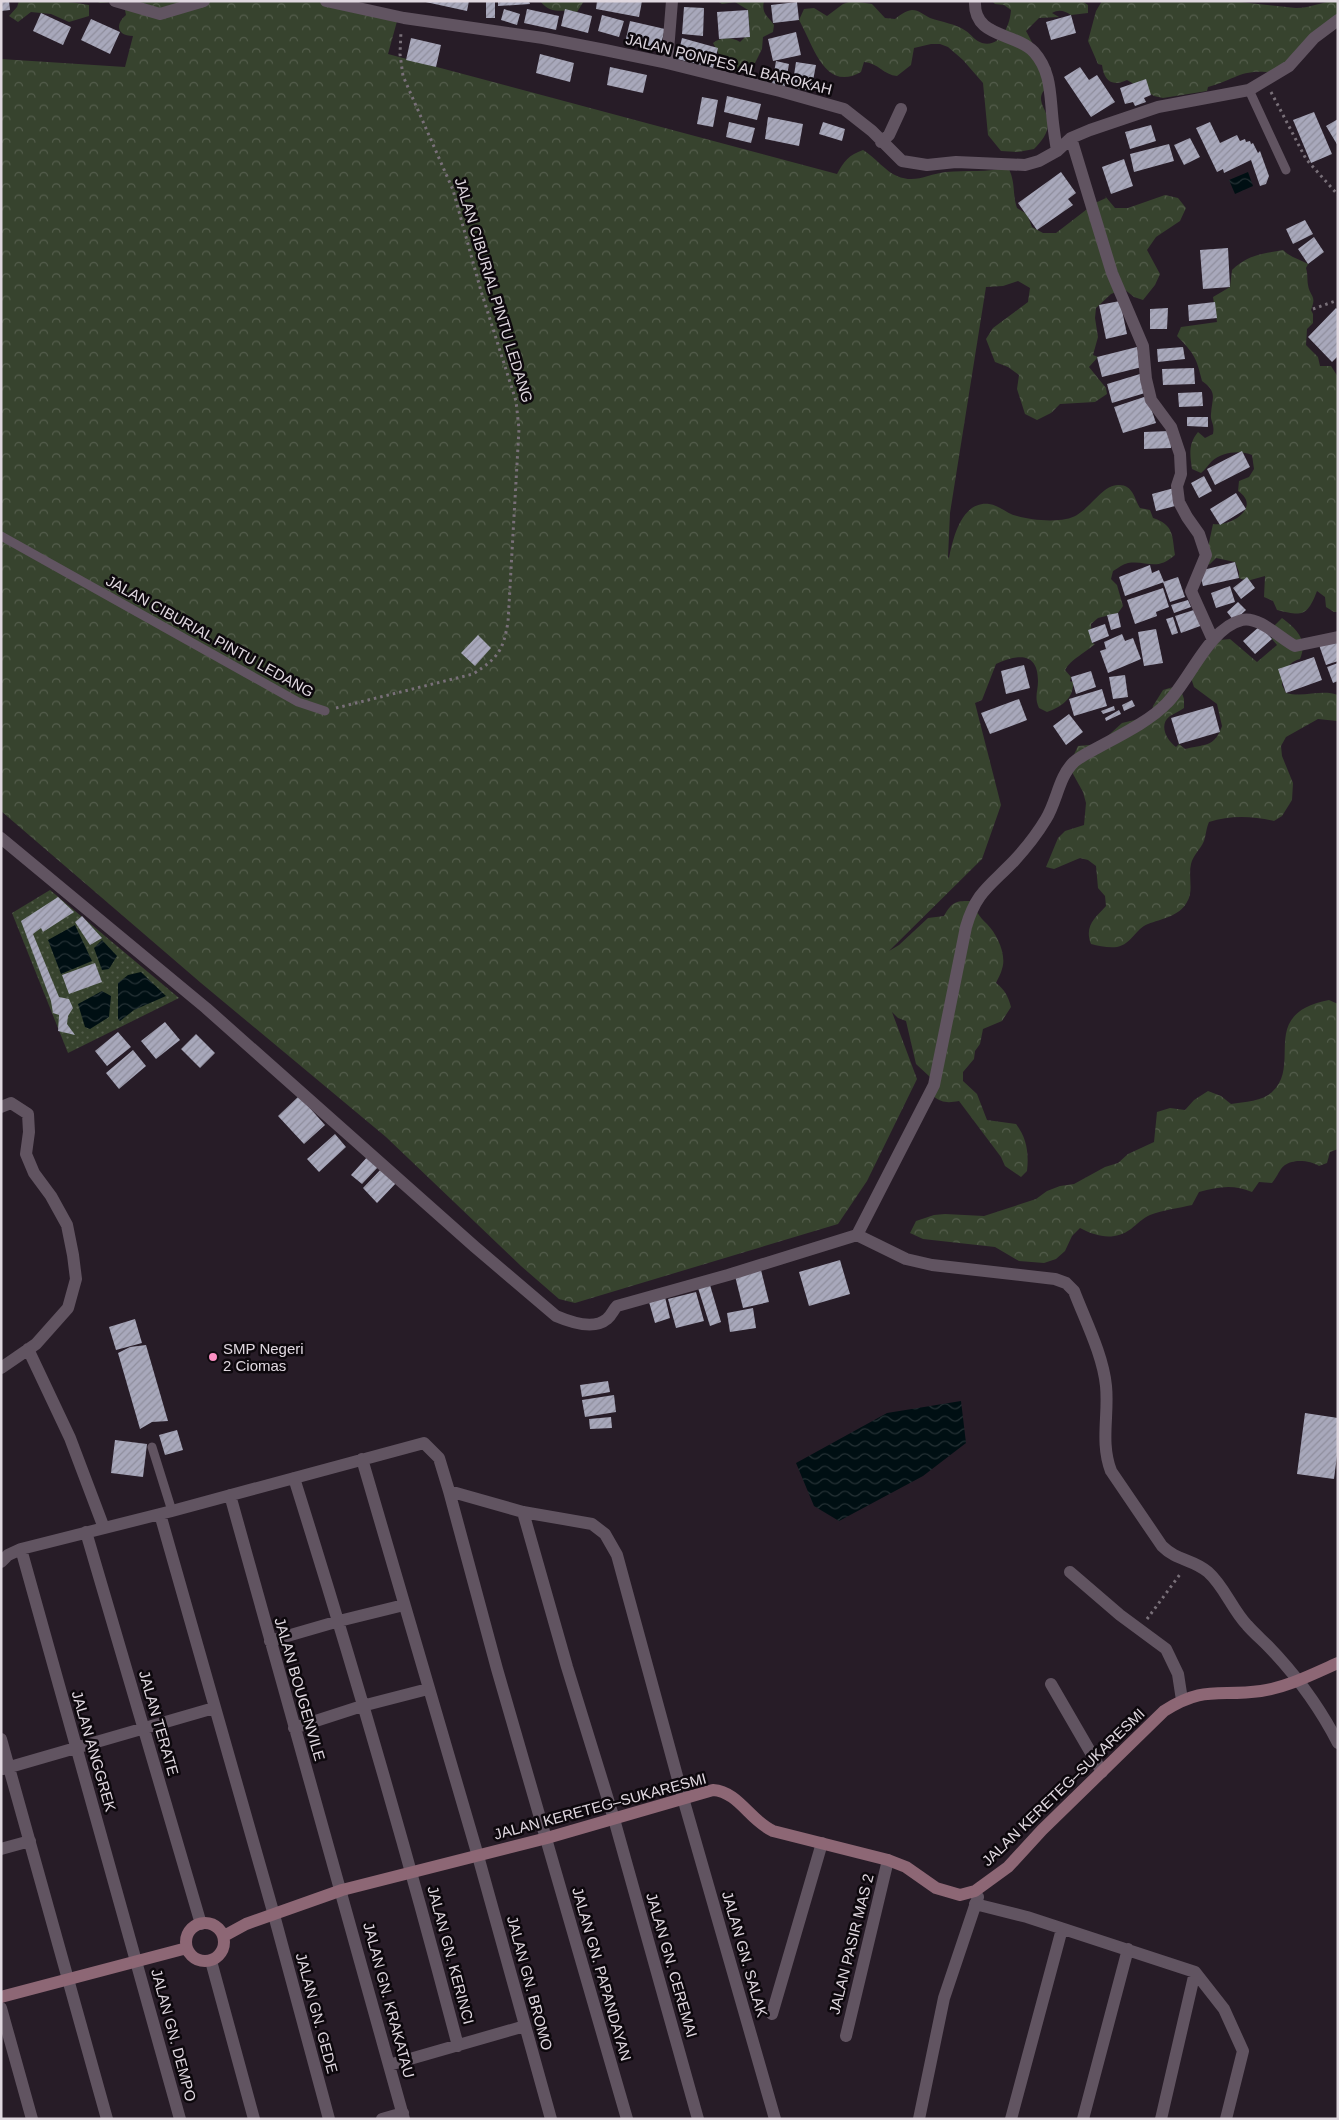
<svg xmlns="http://www.w3.org/2000/svg" width="1339" height="2120" font-family="Arial,sans-serif">
<defs>
<pattern id="green-dots" width="8" height="8" patternUnits="userSpaceOnUse" patternTransform="scale(1.25)"><rect width="8" height="8" fill="#37432e"/><path d="M2 2h.1M6 6h.1" fill="none" stroke="#545d4c" stroke-width="1.8" stroke-linecap="round"/></pattern>
<pattern id="forest-crowns" width="20" height="18" patternUnits="userSpaceOnUse" patternTransform="scale(1.25)"><rect width="20" height="18" fill="#37432e"/><path d="M2 6a3 3 0 1 1 6 0M12 15a3 3 0 1 1 6 0" fill="none" stroke="#545d4c"/></pattern>
<pattern id="water-waves" width="16" height="10" patternUnits="userSpaceOnUse" patternTransform="scale(1.25)"><rect width="16" height="10" fill="#000f13"/><path d="M0 5q4-4 8 0t8 0" fill="none" stroke="#253135"/></pattern>
<pattern id="building-hatch" width="6" height="6" patternUnits="userSpaceOnUse" patternTransform="scale(1.25)"><rect width="6" height="6" fill="#a8a8bb"/><path d="M-1 1l2-2M0 6l6-6M5 7l2-2" fill="none" stroke="#8f8e9d"/></pattern>
</defs>
<rect width="100%" height="100%" fill="#271c27"/>
<path fill="url(#green-dots)" d="M50 890 179 998 68 1053 12 913Z"/>
<path fill="url(#forest-crowns)" d="M19 1C43 1 66 0 89 5V16L69 22 51 14 31 12 18 22 9 16 17 7Z
M96 1H341L399 14 388 54 837 174C844 161 849 155 863 150 875 157 886 172 897 176 915 184 928 174 946 172 967 170 987 173 1008 167 1016 183 1012 192 1017 208L1027 214 1032 227 1043 233H1056L1095 203 1106 198 1105 196 1115 208H1128L1165 195 1178 198 1186 208 1180 221 1156 237 1147 250 1160 274 1155 285 1143 300 1134 297 1124 289 1111 294 1096 308 1095 318 1098 337 1093 355 1098 357 1089 367 1106 388 1107 394 1095 402 1060 404 1051 413 1037 420 1025 414 1017 389 1019 375 1008 367 995 362 986 339 993 328 1028 302 1030 288 1018 281 1003 286 986 287 950 513 948 557 949 558C953 539 961 501 989 504 999 505 1007 514 1017 516 1031 520 1051 522 1066 519 1088 516 1100 484 1119 485 1133 485 1134 498 1140 508L1150 510 1153 518C1174 525 1172 535 1175 555 1156 572 1147 560 1128 563 1123 564 1118 568 1113 571L1111 579 1117 585 1123 606 1118 613 1098 618 1091 624 1092 643 1095 644C1085 653 1071 659 1065 670L1071 677 1070 681 1073 682C1074 698 1062 707 1047 712L1039 708C1034 697 1038 692 1038 681 1038 650 1016 655 996 664L982 700 975 703 1001 805 982 859 889 951 899 945 928 918 944 916C953 900 957 901 974 901 976 913 979 916 987 924 997 934 1007 955 1002 969 1001 974 998 978 996 983 1005 990 1008 996 1011 1007L1002 1021 983 1029 980 1044 975 1051 974 1059 963 1072V1081L977 1094 987 1120 1016 1124C1027 1138 1029 1154 1027 1171L1021 1177 1005 1166 1001 1157 959 1101C948 1103 942 1103 933 1096L930 1077 916 1064 906 1021 898 1018 892 1012 917 1079 867 1181 838 1224 575 1303 559 1299 521 1266 386 1137 201 983 1 811V59L125 67 133 36C118 36 114 25 126 15L124 5 112 2 100 3Z
M540 1H584L577 12C561 8 552 16 540 1Z
M717 1H764C761 14 768 16 774 25L773 32 763 37 762 49 751 71C729 80 722 59 713 43 721 37 732 37 740 42L750 32 748 10 735 2 722 4Z
M852 1 872 4 885 18 895 19C900 15 905 11 912 10 919 10 924 15 930 18 942 22 956 24 966 31 972 35 974 40 982 43 1001 48 1010 25 1011 10L1004 5 995 4 992 1H1082L1088 5V13L1071 15C1065 11 1059 9 1052 13L1059 17 1039 18 1026 31C1034 45 1038 57 1051 68 1050 73 1050 79 1048 84 1046 89 1041 92 1041 98 1041 106 1046 110 1047 117 1051 130 1043 140 1034 149L1018 152 1001 151 988 135 983 83 963 60 948 47 940 44H931L914 48 911 65 897 76C884 75 878 63 864 62L861 72C824 93 813 44 799 20L804 9 814 8 827 16 843 4Z
M1102 1H1231L1296 8C1311 8 1323 1 1338 1V19L1274 73C1240 68 1236 80 1208 87L1207 91 1163 98 1154 96 1127 80C1112 87 1104 81 1102 65L1098 64 1088 41 1096 11Z
M1283 250C1291 258 1300 259 1308 264L1306 268C1308 275 1307 279 1308 285 1310 297 1317 295 1311 310L1313 314V323L1307 329 1306 345 1318 357 1320 366H1331L1338 377V612H1334L1326 607 1325 597 1317 591C1307 617 1302 616 1277 610L1273 601 1264 597 1265 576 1247 581 1239 578V572L1235 562 1216 558 1210 564 1204 566 1213 524C1231 527 1262 507 1238 491L1239 481 1249 477 1254 469 1252 455C1240 450 1222 452 1212 461 1208 465 1206 469 1201 473L1192 469C1190 455 1188 444 1198 432L1205 438 1213 434C1215 423 1210 422 1211 414 1212 398 1218 392 1202 381 1196 356 1194 354 1177 336L1181 327 1217 322 1213 297 1230 287 1232 270C1249 254 1262 254 1283 250Z
M1282 618C1297 629 1308 640 1300 659 1286 663 1285 672 1282 685L1286 693C1304 698 1321 689 1338 695L1337 721 1318 719 1286 737 1281 746 1282 756 1293 783 1292 800 1282 816 1274 821C1253 816 1230 815 1209 822 1206 829 1206 835 1204 841 1200 850 1193 855 1191 864 1188 877 1194 891 1187 902 1180 916 1161 919 1148 924 1135 929 1132 944 1117 947 1108 948 1099 946 1091 944 1084 926 1095 918 1106 906L1105 896 1098 888 1096 866 1088 860 1080 858 1054 869 1046 867 1058 838 1065 831 1084 825 1086 803 1083 792 1073 774 1070 763 1078 746 1099 744 1122 723 1151 716 1153 706 1163 690 1173 687 1181 690 1184 699V708C1180 711 1175 713 1170 716 1158 725 1167 740 1176 747L1179 744 1185 749C1203 744 1215 748 1222 726L1217 704 1194 687 1191 678 1220 640 1230 639 1257 662 1277 645 1272 639 1271 629Z
M1329 1000 1338 1004V1149L1330 1152 1327 1163 1319 1166C1309 1160 1289 1158 1281 1169 1278 1173 1276 1178 1272 1183L1259 1182 1252 1192C1233 1184 1218 1187 1199 1192L1192 1205C1179 1208 1163 1210 1150 1215 1143 1218 1137 1224 1131 1229 1114 1241 1097 1237 1080 1228L1072 1236 1065 1251 1056 1259 1044 1263 1019 1261 995 1247 923 1239 910 1233 916 1221 934 1215 945 1214 984 1216 1036 1199 1047 1191 1060 1186 1074 1184 1105 1167 1118 1163 1128 1154 1154 1142 1157 1112 1170 1108 1185 1110 1194 1100 1208 1091 1221 1096 1231 1104C1244 1102 1263 1101 1272 1092 1303 1064 1257 1014 1329 1000Z"/>
<path fill="url(#water-waves)" d="M1248 172 1253 186 1235 194 1229 180Z
M75 925 92 961 61 974 48 940Z
M102 940 117 956 109 969 102 970 94 948Z
M141 972 166 996 134 1010 120 1021 118 1019V983L128 975Z
M102 991 111 996 109 1017 90 1029 85 1027 78 1004Z
M961 1401 966 1443 923 1476 839 1521 814 1506 796 1463 887 1413Z"/>
<path fill="url(#building-hatch)" d="M1 1H9L10 10 1 11Z
M421 1H469L467 11Z
M495 1V18H486V2Z
M498 1H529L530 4 498 6Z
M597 1H642L639 17 596 9Z
M797 2 799 20 773 23 771 5Z
M684 7 704 8 703 36 682 34Z
M504 9 520 14 517 25 501 20Z
M527 9 559 16 556 30 524 23Z
M565 9 592 16 588 33 561 26Z
M748 10 750 37 719 39 717 12Z
M41 13 71 27 63 45 33 31Z
M602 15 624 21 619 37 598 31Z
M1071 15 1076 33 1051 40 1046 22Z
M91 19 120 32 110 54 81 40Z
M630 21 665 29 659 51 625 43Z
M796 32 801 55 773 61 768 39Z
M411 38 441 45 436 67 406 60Z
M682 38 718 48 713 68 677 59Z
M540 54 574 63 570 82 536 73Z
M776 61 789 64 785 86 772 84Z
M796 62 816 65 811 91 792 88Z
M610 67 647 75 643 93 607 85Z
M1080 67 1089 80 1097 75 1115 102 1091 117 1064 77Z
M1146 79 1151 95 1144 98 1146 102 1135 106 1133 102 1125 104 1120 88Z
M727 96 761 104 757 120 724 112Z
M702 97 718 100 713 127 697 124Z
M1314 112 1332 154 1311 163 1293 120Z
M768 117 803 124 799 146 765 139Z
M1338 119V146L1326 126Z
M729 122 755 128 751 143 726 137Z
M823 122 845 129 842 141 819 134Z
M1210 122 1220 143 1237 135 1240 141 1245 139 1246 142 1250 141 1251 144 1253 143 1258 153 1260 151 1269 176 1266 184 1260 186 1251 160 1224 173 1223 169 1217 172 1196 128Z
M1151 125 1156 141 1130 149 1125 132Z
M1190 138 1200 157 1184 165 1174 145Z
M1169 144 1174 161 1134 172 1130 154Z
M1124 159 1133 186 1111 194 1102 167Z
M1061 172 1076 193 1068 199 1073 205 1037 230 1018 203Z
M1305 220 1313 234 1293 244 1286 229Z
M1314 237 1324 252 1308 264 1298 249Z
M1228 248 1230 287 1203 289 1200 250Z
M1120 301 1127 334 1106 339 1099 305Z
M1215 302 1217 318 1189 321 1188 305Z
M1168 308 1167 329H1150V309Z
M1336 308 1338 310V356L1332 362 1308 337Z
M1137 347 1142 367 1102 377 1097 357Z
M1183 347 1185 359 1158 362 1157 349Z
M1194 368 1195 384 1163 385 1162 369Z
M1140 374 1145 393 1112 403 1107 384Z
M1202 392 1203 406 1179 407 1178 393Z
M1147 396 1156 423 1123 433 1114 407Z
M1187 417H1208V427L1187 426Z
M1170 431 1171 448 1144 449V432Z
M1242 451 1250 467 1215 485 1207 469Z
M1204 476 1212 491 1199 498 1191 483Z
M1174 488 1179 505 1156 511 1152 494Z
M1236 493 1246 509 1220 525 1210 509Z
M1235 562 1239 578 1203 586 1199 571Z
M1150 565 1152 573 1159 570 1164 582 1125 596 1119 577Z
M1178 577 1185 597 1170 602 1163 582Z
M1247 577 1255 588 1241 599 1233 588Z
M1230 586 1235 602 1216 608 1211 593Z
M1163 588 1169 607 1156 612 1157 616 1135 624 1127 600Z
M1188 600 1191 607 1174 613 1171 605Z
M1238 602 1246 610 1234 621 1227 612Z
M1197 609 1203 625 1181 633 1175 616Z
M1118 613 1121 627 1111 630 1107 615Z
M1173 617 1178 633 1172 635 1166 619Z
M1105 624 1109 636 1092 643 1088 630Z
M1260 626 1272 639 1255 654 1243 641Z
M1156 629 1163 663 1144 666 1138 632Z
M1122 634 1125 641 1133 638 1141 659 1108 673 1100 651 1106 649 1104 642Z
M478 635 491 648 475 666 461 653Z
M1335 639 1338 646V661L1326 665 1319 645Z
M1314 657 1322 680 1286 693 1278 669Z
M1338 663V681L1333 683 1327 667Z
M1024 665 1030 688 1006 694 1001 671Z
M1091 671 1096 687 1076 694 1071 677Z
M1125 675 1128 697 1113 699 1109 677Z
M1102 689 1107 706 1074 716 1069 699Z
M1019 699 1027 720 990 734 981 713Z
M1132 700 1135 706 1124 711 1122 705Z
M1114 706 1115 710 1103 714 1101 711Z
M1213 706 1220 732 1179 744 1171 718Z
M1119 710 1121 714 1106 721 1105 718Z
M1069 714 1083 732 1066 745 1053 726Z
M58 897 74 912 43 932 41 928 33 934 59 997 69 999 73 1008 68 1016 67 1024 75 1035 58 1031 59 1015 53 1013 51 1001 21 921Z
M82 916 102 938 90 945 75 922Z
M95 963 102 982 69 994 62 975Z
M165 1022 180 1040 156 1059 141 1041Z
M118 1032 131 1047 107 1066 95 1051Z
M196 1034 215 1053 200 1068 181 1049Z
M133 1050 146 1066 119 1089 106 1073Z
M299 1096 325 1125 304 1144 278 1116Z
M335 1134 346 1147 319 1172 307 1159Z
M369 1155 380 1165 362 1184 351 1175Z
M383 1167 398 1181 377 1203 363 1188Z
M840 1260 850 1294 809 1306 799 1272Z
M761 1270 769 1302 743 1308 735 1276Z
M710 1285 721 1322 710 1326 698 1288Z
M696 1292 704 1321 676 1328 668 1299Z
M665 1297 670 1318 655 1323 649 1302Z
M753 1308 756 1328 730 1332 727 1313Z
M135 1319 142 1343 116 1350 109 1327Z
M146 1345 168 1421 152 1422 140 1429 118 1353 130 1347Z
M608 1381 610 1392 582 1397 580 1385Z
M614 1395 616 1412 585 1417 582 1400Z
M1305 1413 1338 1418V1448L1334 1479 1297 1474Z
M611 1417 612 1428 590 1429 589 1419Z
M177 1430 183 1450 165 1455 159 1435Z
M115 1440 147 1444 143 1477 111 1473Z"/>
<g fill="none" stroke-linecap="round" stroke-linejoin="round">
<path stroke="#797079" stroke-width="3" stroke-dasharray="2.5 4" stroke-linecap="butt" d="M1271 92 1306 159 1338 195
M1313 309 1338 300
M336 708 473 674C498 658 503 651 508 622L519 429 516 401 481 291 453 190 403 76 400 54 401 31
M1147 1619 1181 1573"/>
<path stroke="#615461" stroke-width="9" d="M1249 90 1286 170
M1 536 298 702 325 711
M152 1447 172 1511"/>
<path stroke="#615461" stroke-width="12" d="M115 1 160 14 204 1
M326 1 404 18 543 38 605 50 667 63 780 91 844 109 872 131 902 161 927 165 956 162 1025 165 1039 161 1057 151 1071 138 1090 130 1158 107 1249 90 1289 66 1314 38 1338 20
M975 1C973 38 1015 32 1034 52 1050 70 1050 91 1052 113 1053 126 1055 138 1057 151
M667 63 672 1
M1071 138 1112 273 1143 346 1146 379 1151 400 1171 427 1180 454 1181 474 1177 486 1179 502 1187 517 1199 534 1206 555 1191 591 1213 640
M881 142 889 135 901 109
M1 838 206 1008 475 1247 556 1316C570 1322 594 1330 607 1319 612 1315 613 1310 617 1306L728 1275 857 1235 934 1085 966 927C976 892 990 886 1014 861 1026 848 1037 834 1046 819 1057 801 1059 776 1074 762 1081 756 1090 752 1097 748 1119 736 1150 721 1167 703 1190 680 1209 628 1242 620 1259 616 1280 638 1295 646L1338 637
M1 1107 11 1103 28 1114 29 1132 26 1154 34 1173 51 1196 67 1225 73 1255 76 1279 68 1308 36 1344 1 1368
M857 1235 906 1259 932 1265 1055 1279 1066 1283 1074 1291C1085 1320 1103 1355 1106 1386 1109 1415 1100 1442 1111 1471L1162 1546C1177 1561 1193 1559 1208 1572 1224 1586 1232 1609 1247 1625 1253 1632 1261 1639 1268 1646 1296 1675 1320 1708 1338 1743
M28 1349 70 1438 104 1528
M362 1459 478 1856 551 2119
M294 1478C353 1666 408 1855 458 2046
M449 1491 523 1512 592 1524 605 1534 617 1555 683 1798 775 2119
M230 1495 404 2119
M523 1512 567 1667 614 1819 698 2119
M160 1514 274 1915 329 2119
M86 1532 201 1924
M21 1549 180 2119
M1 1562 8 1555 21 1549 172 1511 424 1443 439 1458 449 1491 497 1669 627 2119
M1070 1572 1120 1615 1166 1649 1178 1674 1182 1700
M270 1641 339 1621 404 1605
M1051 1684 1102 1772
M294 1728 362 1706 428 1689
M1 1739 107 2119
M3 1769 214 1708
M1 1849 30 1841
M975 1904 1027 1917 1195 1972 1224 2009 1243 2051 1226 2119
M211 1961 254 2119
M1 2008 32 2119
M772 2014 822 1843
M846 2036 888 1860
M389 2065 525 2026
M382 2119 403 2113
M919 2119 944 1998 978 1897
M1011 2119 1062 1929
M1083 2119 1128 1949
M1161 2119 1195 1972"/>
<path stroke="#8d6775" stroke-width="12" d="M186 1942a19 19 0 1 1 38 0a19 19 0 1 1-38 0Z
M224 1936 246 1924 342 1890 547 1838 713 1790C739 1792 749 1820 773 1831L888 1860 906 1867 936 1888 960 1895 975 1891 1008 1867 1042 1830 1164 1711C1205 1685 1218 1697 1261 1691 1288 1687 1313 1674 1338 1663
M1 1997 187 1948"/>
</g>
<circle fill="#fc8fc3" stroke="#0d080d" stroke-width="2" cx="213" cy="1357" r="5"/>
<g text-anchor="middle" dominant-baseline="central" stroke-width="5" stroke-linejoin="round" paint-order="stroke">
<g font-size="15" fill="#e0d8e0" stroke="#0d080d">
<text transform="translate(729 64) rotate(14)">JALAN PONPES AL BAROKAH</text>
<text transform="translate(494 290) rotate(73)">JALAN CIBURIAL PINTU LEDANG</text>
<text transform="translate(210 636) rotate(29)">JALAN CIBURIAL PINTU LEDANG</text>
<text transform="translate(300 1689) rotate(74)">JALAN BOUGENVILE</text>
<text transform="translate(159 1723) rotate(74)">JALAN TERATE</text>
<text transform="translate(94 1751) rotate(74)">JALAN ANGGREK</text>
<text transform="translate(1063 1787) rotate(-44)">JALAN KERETEG–SUKARESMI</text>
<text transform="translate(600 1806) rotate(-15)">JALAN KERETEG–SUKARESMI</text>
<text transform="translate(851 1944) rotate(-76)">JALAN PASIR MAS 2</text>
<text transform="translate(745 1954) rotate(74)">JALAN GN. SALAK</text>
<text transform="translate(451 1955) rotate(75)">JALAN GN. KERINCI</text>
<text transform="translate(672 1965) rotate(74)">JALAN GN. CEREMAI</text>
<text transform="translate(602 1974) rotate(74)">JALAN GN. PAPANDAYAN</text>
<text transform="translate(530 1983) rotate(75)">JALAN GN. BROMO</text>
<text transform="translate(389 2000) rotate(75)">JALAN GN. KRAKATAU</text>
<text transform="translate(317 2013) rotate(75)">JALAN GN. GEDE</text>
<text transform="translate(174 2035) rotate(75)">JALAN GN. DEMPO</text>
</g>
<g font-size="15" fill="#e0d8e0" stroke="#0d080d" text-anchor="start">
<text x="223" y="1348">SMP Negeri<tspan x="223" dy="17">2 Ciomas</tspan></text>
</g>
</g>
<rect width="1339" height="2120" fill="none" stroke="#e0d8e0" stroke-width="5"/>
</svg>
